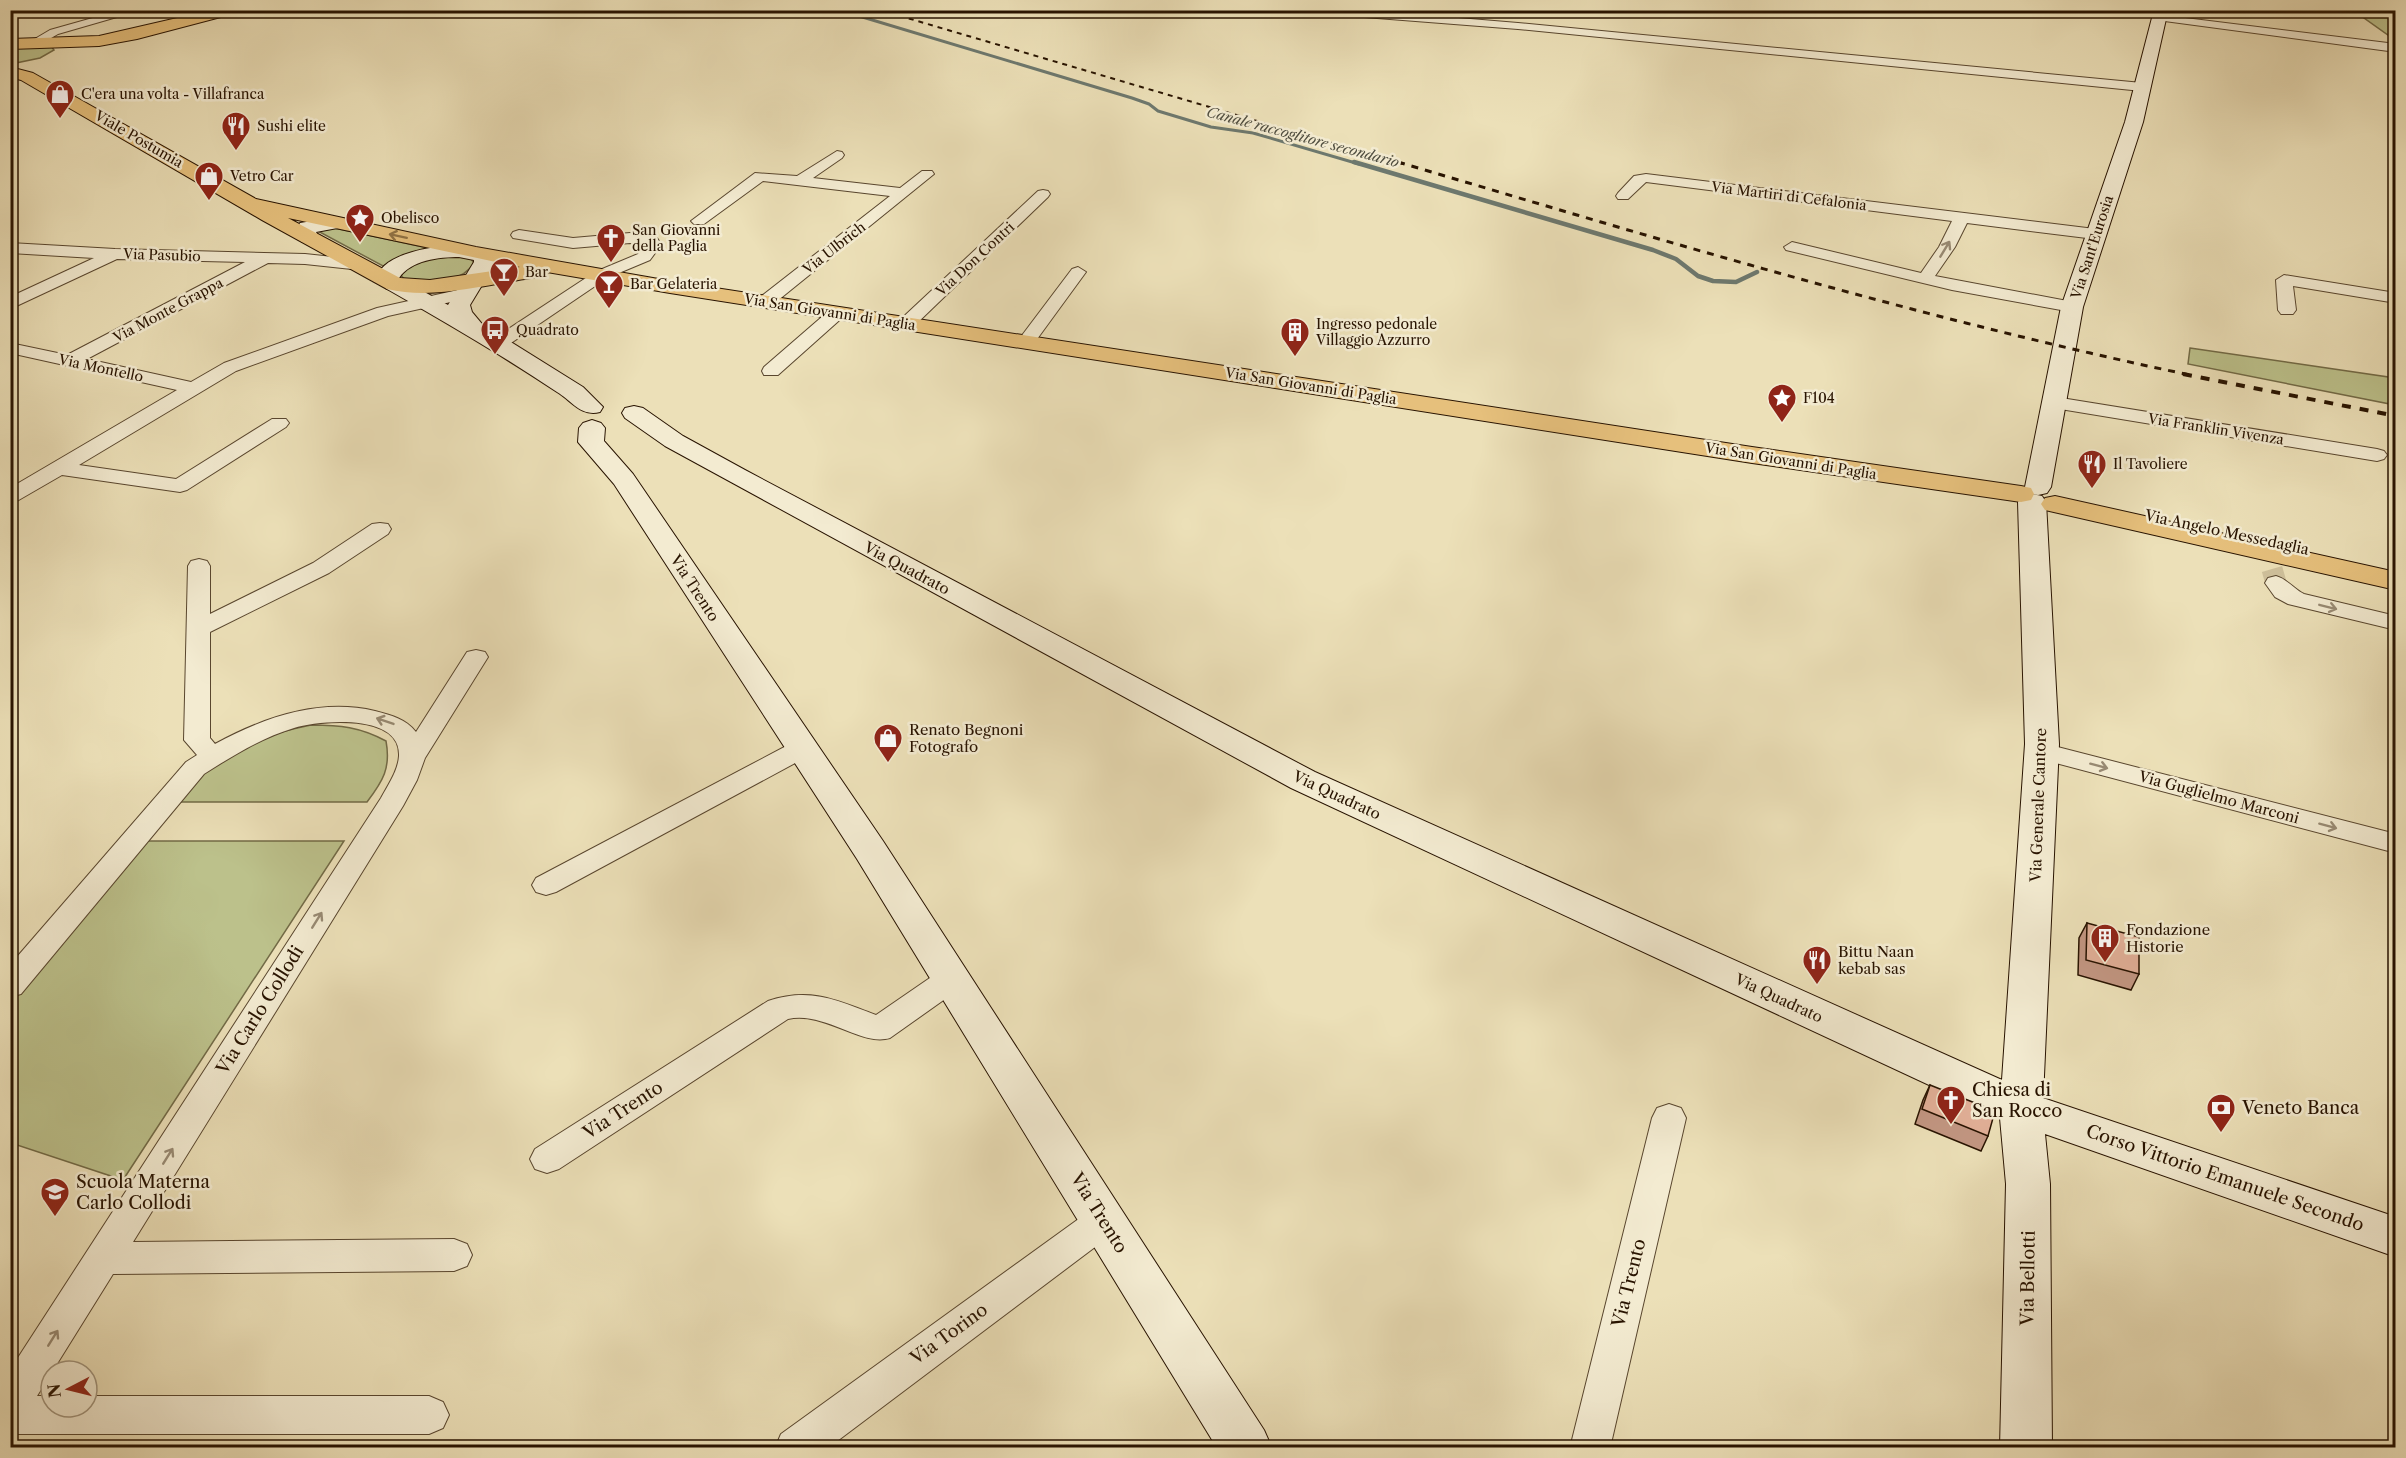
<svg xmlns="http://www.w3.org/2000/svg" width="2406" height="1458" font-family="'Libre Caslon Text',serif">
<rect width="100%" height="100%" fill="#ece0b8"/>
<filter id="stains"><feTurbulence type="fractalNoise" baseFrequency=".00333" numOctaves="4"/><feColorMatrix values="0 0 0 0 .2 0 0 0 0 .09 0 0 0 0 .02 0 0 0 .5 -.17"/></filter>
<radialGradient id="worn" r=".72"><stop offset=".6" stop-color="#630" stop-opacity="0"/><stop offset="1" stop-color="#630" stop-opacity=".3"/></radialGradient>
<path fill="#bcc18b" stroke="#726a46" stroke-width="1.5" d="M2348 11H2395V40L2361 16Z
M10 45 51 46 54 50 40 58 11 64Z
M325 226 428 248 429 250 383 266 316 230Z
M446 255 471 259 474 263C460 286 429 280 405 280L399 273 406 265Z
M2190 348 2395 378V405L2188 364Z
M311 725C340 725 360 727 386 741 391 768 383 781 367 802H179C189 791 197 779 207 769 233 744 276 732 311 725Z
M145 841H344L123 1180 11 1143V999Z"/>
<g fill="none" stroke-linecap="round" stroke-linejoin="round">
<path stroke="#6d786e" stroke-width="3" d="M839 10 1132 98 1149 104 1158 111 1211 127 1253 133 1359 164"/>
<path stroke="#6d786e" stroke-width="4.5" d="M1354 162 1653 250 1676 259 1698 276 1713 281 1736 282 1757 272"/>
<path stroke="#cfc19c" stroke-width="21" stroke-dasharray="21 10" stroke-linecap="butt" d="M2272 569 2276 583"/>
<g stroke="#59462e" stroke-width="2">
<path id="street" d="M121 10H141L58 34 46 41 45 45H37L33 40 50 30Z
M1308 10H1363L1518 23 2142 83 2148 87 2142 91 1518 29 1313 13Z
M2161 15 2396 44V52L2157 20V16Z
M837 151 842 152 844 155 842 158 813 178 900 188 922 171H932L934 174 771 306H759L756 302 759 298 890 196 763 181 704 224H694L691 221 755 173 797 176Z
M1646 174 2095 229 2103 234 2095 239 1967 223 1955 247 1935 276 2078 303 2081 307 2078 311 2072 312 1952 290 1786 250 1784 247 1792 242 1921 273 1939 247 1952 221 1646 182 1628 199H1618L1616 196 1618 193 1634 176Z
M1043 190 1048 191 1050 194 1048 197 912 328H900L897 324 900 320 1038 191Z
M519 230 573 238 630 233 657 238 659 241 658 249 650 260 607 278 505 347H493L490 343 493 339 595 272 638 254 643 245 630 243 573 248 513 238 511 235 513 232Z
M10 243 115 249 305 254 361 260 369 265 361 270 305 264 268 263 87 359 191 382 224 363 377 308 467 288 475 293 473 297 388 316 236 371 79 465 176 479 272 419H286L289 423 286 427 187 490 180 492 62 475 17 501 10 503V488L177 390 10 353V343L67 355 245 262 117 259 10 309V297L94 258 10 253Z
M1078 267 1086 272 1032 346H1020L1017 342 1020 338 1072 269Z
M2284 275 2396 293V303L2293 286 2296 310 2293 314H2281L2278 310 2276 280Z
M837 308 843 309 846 313 843 317 778 375H764L762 371 764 367 831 309Z
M2055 397 2377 449 2384 451 2387 455 2384 459 2377 461 2048 407 2045 403 2048 399Z
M380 523 388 524 391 529 388 534 329 573 210 632V738L215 744C264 717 320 698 375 711 391 715 406 719 416 732L467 652 476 650 485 652 488 657 425 758 417 780 403 806 133 1242 454 1239 467 1244 472 1255 467 1266 454 1271 113 1274 37 1396H51V1407H87V1396H429L443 1402 449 1415 443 1428 429 1434H10V1370L381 798C388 785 398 771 399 756 401 713 320 720 294 728 261 738 232 756 204 774L21 994 10 997V965L186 762 197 755 184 740 188 566 191 561 199 559 207 561 210 566V614L313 563 372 524Z
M2276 576C2287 579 2294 589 2304 594L2396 616V630L2288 604 2275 597 2265 583 2268 578Z
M801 741 810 743 814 749 810 755 556 892 546 895 536 892 532 885 536 878 792 743Z
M2042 743 2396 834V853L2033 757 2029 751 2033 745Z
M951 968 962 971 966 979 962 987 890 1038C861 1047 825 1011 788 1019L559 1169 547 1173 535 1169 530 1159 535 1149 768 1001C811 987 836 1000 876 1015L940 971Z
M1669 1104 1681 1108 1686 1118 1610 1448H1570L1652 1118 1657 1108Z
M1103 1206 1115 1210 1121 1221 1115 1232 828 1448H775L781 1434 1091 1210Z"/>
</g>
<g stroke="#281300" stroke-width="2">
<path id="secondary" d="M2154 10H2168L2143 122 2083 307 2051 487 2047 493 2038 495 2029 493 2025 487 2061 307 2125 122Z
M336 217 343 219 346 223 343 227 316 232 319 238 316 242H302L296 233 300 223Z
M459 245 490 252 496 262 470 305 472 312 482 324 583 387 603 407 600 412C581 417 572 401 557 392 502 355 445 322 387 289L377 279C380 253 439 245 459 245ZM459 257 474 260V262L448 305 399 278C411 260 439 257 459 257Z
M634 406 643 408 683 436 745 470 1315 772 2002 1080 2025 744 2018 502 2022 496 2032 494 2042 496 2046 502 2059 744 2043 1098 2396 1217V1257L2045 1134 2050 1184 2052 1448H2000L2006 1184 2000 1118 1291 788 665 446 625 418 622 413 625 408Z
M592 420 601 423 605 428 604 441 633 474 883 841 1264 1430 1272 1448H1217L857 859 614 484 578 442 579 428 583 423Z"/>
</g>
<g stroke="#281300" stroke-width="2">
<path id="primary" d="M212 10H238L236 13 137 39 99 46 10 49V39L99 36Z
M10 67 33 73 256 199 476 247 670 281 1752 447 2021 486 2031 488 2034 494 2031 500 2021 502 1752 463 670 293 541 271 539 277 531 278C485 285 433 300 387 289L262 220 21 80 10 77ZM288 218 520 267 430 280 400 278Z
M2055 496 2396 572V590L2045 510 2041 504 2045 498Z"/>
</g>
<use href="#street" fill="#f3ebd1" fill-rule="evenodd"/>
<use href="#secondary" fill="#f3ebd1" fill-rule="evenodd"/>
<use href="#primary" fill="#e6c07c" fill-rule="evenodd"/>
<path stroke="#281300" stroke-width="2" stroke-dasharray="5 5" stroke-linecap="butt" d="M880 10 1403 164"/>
<path stroke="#281300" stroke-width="3" stroke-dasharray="7 7" stroke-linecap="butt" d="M1398 162C1661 240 1922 319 2190 375"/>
<path stroke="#281300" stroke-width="4" stroke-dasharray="9 9" stroke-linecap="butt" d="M2183 374 2396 416"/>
</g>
<path fill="#c29682" stroke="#281300" stroke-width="1.5" d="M2087 923 2139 974 2131 990 2078 975 2079 938Z
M1930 1085 1988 1136 1981 1151 1915 1124 1923 1100Z"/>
<path fill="#e1af97" stroke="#281300" stroke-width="1.5" d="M2087 923 2139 937V974L2086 960Z
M1930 1085 1995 1111 1988 1136 1922 1109Z"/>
<defs><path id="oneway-shaft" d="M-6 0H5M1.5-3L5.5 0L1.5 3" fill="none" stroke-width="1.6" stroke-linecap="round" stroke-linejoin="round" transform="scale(1.5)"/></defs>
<use stroke="#907244" href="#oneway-shaft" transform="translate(398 236) rotate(-168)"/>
<g stroke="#988a73">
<use href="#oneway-shaft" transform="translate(1945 249) rotate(-59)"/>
<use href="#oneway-shaft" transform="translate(2328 607) rotate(14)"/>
<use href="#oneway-shaft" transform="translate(385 721) rotate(-161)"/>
<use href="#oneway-shaft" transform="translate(2099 766) rotate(15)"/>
<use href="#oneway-shaft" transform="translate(2328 826) rotate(15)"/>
<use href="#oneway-shaft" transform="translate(317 920) rotate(-58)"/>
<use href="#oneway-shaft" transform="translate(168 1156) rotate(-58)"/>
<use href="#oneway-shaft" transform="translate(53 1338) rotate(-58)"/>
</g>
<defs>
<g id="shop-pin" transform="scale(1.5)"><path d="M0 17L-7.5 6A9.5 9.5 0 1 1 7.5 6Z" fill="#8f2418" stroke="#f3ebd1"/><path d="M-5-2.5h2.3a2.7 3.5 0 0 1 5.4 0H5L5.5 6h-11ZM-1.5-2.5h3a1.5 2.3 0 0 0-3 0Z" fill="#fff"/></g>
<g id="restaurant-pin" transform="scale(1.5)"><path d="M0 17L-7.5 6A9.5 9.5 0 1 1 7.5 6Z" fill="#8f2418" stroke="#f3ebd1"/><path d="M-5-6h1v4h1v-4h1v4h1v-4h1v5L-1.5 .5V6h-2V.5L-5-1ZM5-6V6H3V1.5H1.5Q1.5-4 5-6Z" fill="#fff"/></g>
<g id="sight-pin" transform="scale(1.5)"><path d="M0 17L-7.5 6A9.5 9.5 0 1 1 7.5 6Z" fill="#8f2418" stroke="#f3ebd1"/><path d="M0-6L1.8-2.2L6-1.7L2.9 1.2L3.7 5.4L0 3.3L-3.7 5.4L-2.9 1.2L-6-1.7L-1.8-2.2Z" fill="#fff"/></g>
<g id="church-pin" transform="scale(1.5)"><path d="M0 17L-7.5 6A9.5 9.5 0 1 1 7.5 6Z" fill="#8f2418" stroke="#f3ebd1"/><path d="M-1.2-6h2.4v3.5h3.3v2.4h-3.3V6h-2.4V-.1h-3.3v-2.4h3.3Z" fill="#fff"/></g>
<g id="bar-pin" transform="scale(1.5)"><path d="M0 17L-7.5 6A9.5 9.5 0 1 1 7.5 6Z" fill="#8f2418" stroke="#f3ebd1"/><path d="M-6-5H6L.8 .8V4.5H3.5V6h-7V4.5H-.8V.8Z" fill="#fff"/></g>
<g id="bus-pin" transform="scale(1.5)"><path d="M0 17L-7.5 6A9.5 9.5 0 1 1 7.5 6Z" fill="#8f2418" stroke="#f3ebd1"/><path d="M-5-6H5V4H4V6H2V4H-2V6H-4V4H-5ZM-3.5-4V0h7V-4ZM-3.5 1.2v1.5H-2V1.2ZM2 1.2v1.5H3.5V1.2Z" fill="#fff"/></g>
<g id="building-pin" transform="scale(1.5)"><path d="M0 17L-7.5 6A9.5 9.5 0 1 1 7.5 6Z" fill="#8f2418" stroke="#f3ebd1"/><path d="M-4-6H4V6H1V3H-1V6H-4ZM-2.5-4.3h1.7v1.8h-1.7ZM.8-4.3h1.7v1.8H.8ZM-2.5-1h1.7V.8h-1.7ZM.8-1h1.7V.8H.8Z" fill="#fff"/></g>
<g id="bank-pin" transform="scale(1.5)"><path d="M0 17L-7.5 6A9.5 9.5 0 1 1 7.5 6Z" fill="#8f2418" stroke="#f3ebd1"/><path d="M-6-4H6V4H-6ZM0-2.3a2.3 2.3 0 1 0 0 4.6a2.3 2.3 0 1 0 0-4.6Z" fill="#fff"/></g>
<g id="school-pin" transform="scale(1.5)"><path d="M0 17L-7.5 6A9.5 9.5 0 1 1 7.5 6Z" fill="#8f2418" stroke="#f3ebd1"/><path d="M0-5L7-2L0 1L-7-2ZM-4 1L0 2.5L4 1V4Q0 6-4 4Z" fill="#fff"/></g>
</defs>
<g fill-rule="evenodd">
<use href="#shop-pin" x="60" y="94"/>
<use href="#restaurant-pin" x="236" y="126"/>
<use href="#shop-pin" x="209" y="176"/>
<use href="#sight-pin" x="360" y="218"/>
<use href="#church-pin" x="611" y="238"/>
<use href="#bar-pin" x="504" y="272"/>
<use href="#bar-pin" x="609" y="284"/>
<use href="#bus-pin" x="495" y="330"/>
<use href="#building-pin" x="1295" y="332"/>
<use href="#sight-pin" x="1782" y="398"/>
<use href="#restaurant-pin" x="2092" y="464"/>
<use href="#shop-pin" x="888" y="738"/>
<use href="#building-pin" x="2105" y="938"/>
<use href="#restaurant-pin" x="1817" y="960"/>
<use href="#church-pin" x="1951" y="1100"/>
<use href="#bank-pin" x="2221" y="1108"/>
<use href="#school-pin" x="55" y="1192"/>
</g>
<g text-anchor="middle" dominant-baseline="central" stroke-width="5" stroke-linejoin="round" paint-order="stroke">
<g font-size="14" fill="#281300" stroke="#f3ebd1" text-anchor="start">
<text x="81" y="94">C'era una volta - Villafranca</text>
<text x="257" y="126">Sushi elite</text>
<text x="230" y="176">Vetro Car</text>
<text x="381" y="218">Obelisco</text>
<text x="632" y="230">San Giovanni<tspan x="632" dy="16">della Paglia</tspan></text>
<text x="525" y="272">Bar</text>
<text x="630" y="284">Bar Gelateria</text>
<text x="1316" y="324">Ingresso pedonale<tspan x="1316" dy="16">Villaggio Azzurro</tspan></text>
<text x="516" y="330">Quadrato</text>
<text x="1803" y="398">F104</text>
<text x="2113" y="464">Il Tavoliere</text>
</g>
<g font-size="14" font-style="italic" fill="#504e40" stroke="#f3ebd1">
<text transform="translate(1303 137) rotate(15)">Canale raccoglitore secondario</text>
</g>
<g font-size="14" fill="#281300" stroke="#f3ebd1">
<text transform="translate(139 139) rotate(30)">Viale Postumia</text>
<text transform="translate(1789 196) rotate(7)">Via Martiri di Cefalonia</text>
<text transform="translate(2092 247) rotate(-72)">Via Sant'Eurosia</text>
<text transform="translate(834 248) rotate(-38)">Via Ulbrich</text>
<text transform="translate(162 255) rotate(2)">Via Pasubio</text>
<text transform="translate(975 259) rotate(-43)">Via Don Contri</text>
<text transform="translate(168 310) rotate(-28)">Via Monte Grappa</text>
<text transform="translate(830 312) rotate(9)">Via San Giovanni di Paglia</text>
<text transform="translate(101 368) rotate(12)">Via Montello</text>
<text transform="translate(1311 386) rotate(9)">Via San Giovanni di Paglia</text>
<text transform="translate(2216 429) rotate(9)">Via Franklin Vivenza</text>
<text transform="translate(1791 461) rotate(9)">Via San Giovanni di Paglia</text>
</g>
<g font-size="15" fill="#281300" stroke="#f3ebd1">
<text transform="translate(2227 532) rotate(12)">Via Angelo Messedaglia</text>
<text transform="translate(907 568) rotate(28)">Via Quadrato</text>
<text transform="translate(695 588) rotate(57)">Via Trento</text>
<text transform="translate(1337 795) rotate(25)">Via Quadrato</text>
<text transform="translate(2219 797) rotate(15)">Via Guglielmo Marconi</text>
<text transform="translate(2038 805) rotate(-88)">Via Generale Cantore</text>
<text transform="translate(1779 998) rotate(25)">Via Quadrato</text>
</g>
<g font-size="15" fill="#281300" stroke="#f3ebd1" text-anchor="start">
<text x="909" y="729">Renato Begnoni<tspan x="909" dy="17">Fotografo</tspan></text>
<text x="2126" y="929">Fondazione<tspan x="2126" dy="17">Historie</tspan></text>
<text x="1838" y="951">Bittu Naan<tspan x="1838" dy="17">kebab sas</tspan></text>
</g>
<g font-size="18" fill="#281300" stroke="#f3ebd1">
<text transform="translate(260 1010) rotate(-58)">Via Carlo Collodi</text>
<text transform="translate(623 1110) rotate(-33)">Via Trento</text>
<text transform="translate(2225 1178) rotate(19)">Corso Vittorio Emanuele Secondo</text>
<text transform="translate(1099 1213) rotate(58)">Via Trento</text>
<text transform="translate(2028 1278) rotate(-89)">Via Bellotti</text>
<text transform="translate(1629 1283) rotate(-76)">Via Trento</text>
<text transform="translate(949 1334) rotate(-36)">Via Torino</text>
</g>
<g font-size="18" fill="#281300" stroke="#f3ebd1" text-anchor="start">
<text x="1972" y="1090">Chiesa di<tspan x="1972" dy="21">San Rocco</tspan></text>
<text x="2242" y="1108">Veneto Banca</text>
<text x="76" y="1182">Scuola Materna<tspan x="76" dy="21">Carlo Collodi</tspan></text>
</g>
</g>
<rect width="2406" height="1458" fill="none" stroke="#ece0b8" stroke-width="36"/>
<rect x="12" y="12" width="2382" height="1434" fill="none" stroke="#281300" stroke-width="3"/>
<rect x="18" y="18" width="2370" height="1422" fill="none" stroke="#281300" stroke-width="1.5"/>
<g transform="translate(69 1389) rotate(263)"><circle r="28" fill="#f3ebd1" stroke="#a2957d" stroke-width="1.5"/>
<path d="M0-4.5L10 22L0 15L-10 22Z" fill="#8f2418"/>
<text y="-9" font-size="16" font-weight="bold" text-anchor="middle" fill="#281300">N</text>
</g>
<rect width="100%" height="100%" filter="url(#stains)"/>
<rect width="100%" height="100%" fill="url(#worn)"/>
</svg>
